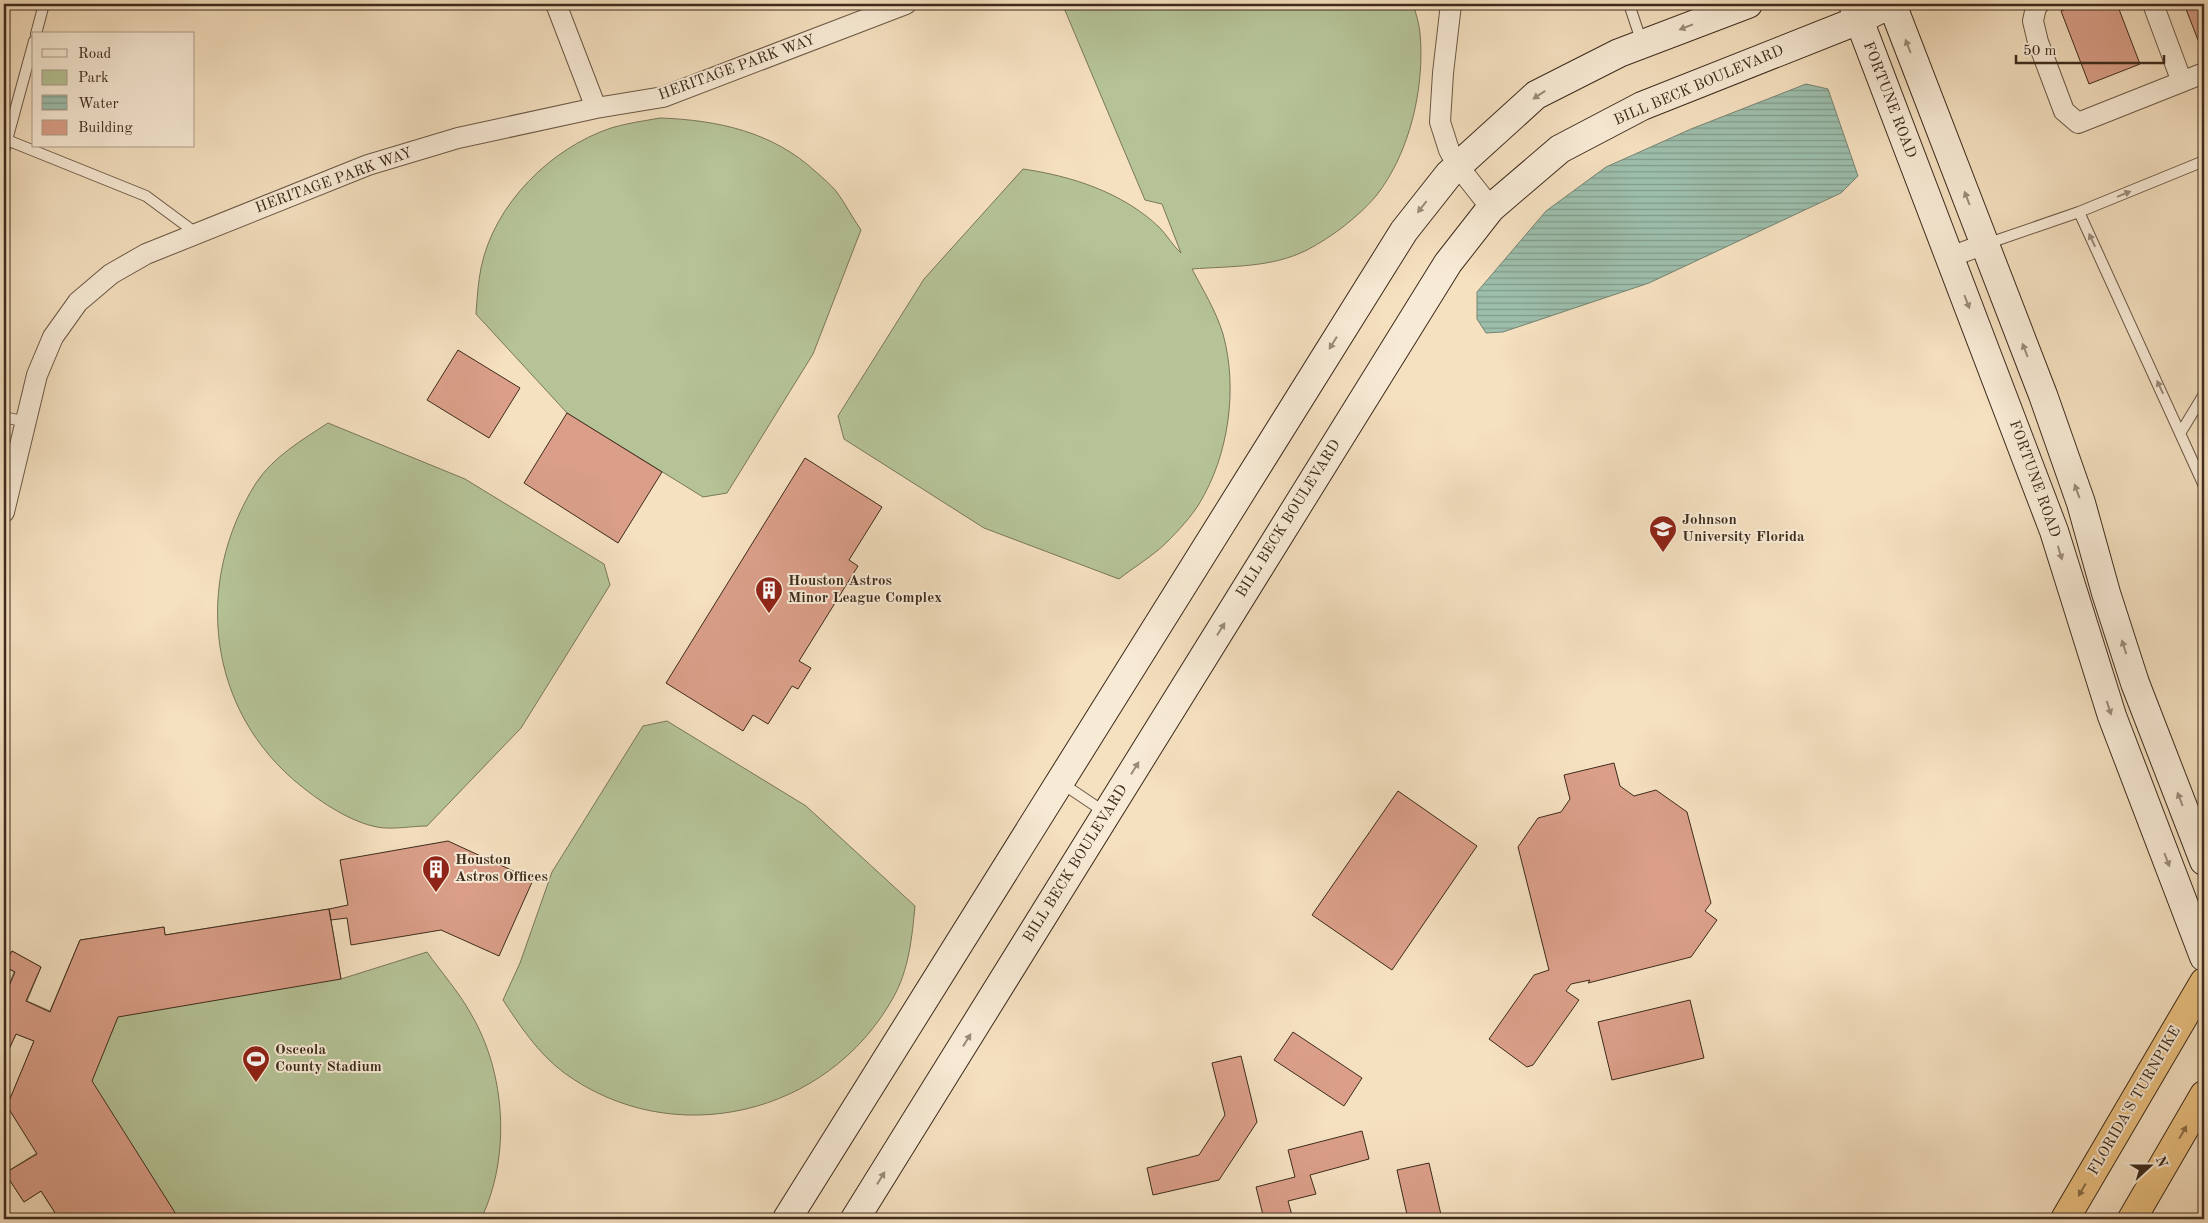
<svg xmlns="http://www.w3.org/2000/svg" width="2208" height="1223" font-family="'Old Standard TT',serif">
<defs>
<pattern id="water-rules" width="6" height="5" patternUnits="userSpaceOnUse" patternTransform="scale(1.25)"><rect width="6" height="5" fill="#9dbeac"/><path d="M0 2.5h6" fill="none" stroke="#819b8b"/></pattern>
</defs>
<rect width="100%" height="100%" fill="#f5e0c0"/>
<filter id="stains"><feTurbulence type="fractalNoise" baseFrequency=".004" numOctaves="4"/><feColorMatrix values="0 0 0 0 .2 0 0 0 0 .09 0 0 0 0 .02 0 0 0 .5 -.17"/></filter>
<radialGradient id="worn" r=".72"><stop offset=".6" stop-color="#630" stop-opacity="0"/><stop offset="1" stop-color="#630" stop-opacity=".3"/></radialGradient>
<path fill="#b5c397" stroke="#79775a" d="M1065 4H1413C1416 13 1419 24 1420 33 1425 87 1410 153 1376 196 1358 217 1332 237 1307 250 1271 268 1231 266 1192 269 1203 290 1216 311 1223 334 1238 388 1229 455 1199 504 1191 517 1178 531 1167 542 1153 556 1134 567 1119 579L984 528 844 439 838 416 924 279 1023 169C1071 176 1122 192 1159 227 1167 235 1173 246 1181 253L1162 204 1145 200 1064 8Z
M660 118C718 120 773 132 816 172 823 178 830 184 836 191 845 203 852 217 861 230L813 354 727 493 703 497 567 413 476 314C477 299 478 283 481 268 494 204 551 148 611 128 627 123 644 121 660 118Z
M328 423 465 479 604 564 610 585 521 728 427 826C411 826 392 830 377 827 351 822 322 803 301 786 207 711 193 583 256 483 273 457 302 440 328 423Z
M667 721 806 806 915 906C912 937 909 970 893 998 828 1115 673 1153 563 1072 538 1053 520 1026 503 1000L520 963 552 872 643 726Z
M329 909 341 979 427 952C441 972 459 992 471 1014 506 1073 511 1157 481 1219H59L41 1191 24 1202 5 1173 37 1153 7 1106 34 1041 16 1034 4 1060V998L14 972 4 966 12 951 41 967 27 1001 50 1011 80 940 164 927 165 935Z"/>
<path fill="url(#water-rules)" stroke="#778372" d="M1806 84 1828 89 1858 176 1841 193 1649 283 1503 332 1486 333 1477 319V292L1546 211 1606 167 1691 129Z"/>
<path fill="#db9f89" stroke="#3d2b1c" d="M2079 4H2117L2140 64 2089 84 2061 11Z
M2184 4H2204V37L2198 40Z
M458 350 520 388 489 438 427 400Z
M567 413 662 472 618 543 524 483Z
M805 458 882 507 849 560 858 566 799 661 811 668 798 689 792 686 768 724 753 715 743 731 666 683Z
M1614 763 1620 786 1634 796 1656 790 1687 812 1711 903 1705 911 1717 920 1691 957 1588 983 1590 980 1571 984 1566 991 1579 1000 1533 1065 1527 1067 1489 1039 1534 975 1549 970 1518 847 1538 818 1561 812 1570 799 1564 775Z
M1398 791 1477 846 1392 970 1312 915Z
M448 841 533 880 499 956 441 930 351 945 347 918 331 920 329 909 348 905 340 860Z
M329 909 341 979 118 1017 92 1081 179 1219H59L41 1191 24 1202 5 1173 37 1154 7 1106 34 1041 16 1034 4 1060V998L15 972 4 966 12 951 41 967 26 1001 50 1012 80 940 164 927 165 935Z
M1690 1000 1704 1058 1612 1080 1598 1022Z
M1293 1032 1362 1078 1344 1106 1274 1060Z
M1241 1056 1257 1122 1219 1180 1153 1195 1147 1168 1199 1155 1225 1115 1212 1063Z
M1362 1131 1369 1159 1310 1175 1316 1194 1288 1201 1293 1219H1264L1256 1187 1295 1177 1288 1150Z
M1429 1163 1442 1219H1408L1397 1170Z"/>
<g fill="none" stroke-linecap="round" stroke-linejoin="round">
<g stroke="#6b5845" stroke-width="12">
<path id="lane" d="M1629 4 1642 43
M36 34 44 4
M7 140 146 196 196 233
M4 151 34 41
M2079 212 2204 486
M1986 244 2079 212 2204 161
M4 417 26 422
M2181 432 2204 394
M1060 782 1106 813"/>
</g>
<g stroke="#6b5845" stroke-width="22">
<path id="street" d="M556 4 596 108
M1451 4 1443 73 1440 122 1449 150 1458 166 1491 208
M2039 4 2036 7 2033 21 2038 42 2064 111 2078 123 2204 73
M2153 4 2182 82
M1950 257 1985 244
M4 512 37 375 53 337 78 302 111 274 146 254 368 165 458 138 596 108 663 97 906 4"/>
</g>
<g stroke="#3d2b1c" stroke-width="30">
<path id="secondary" d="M1853 4 2054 531 2112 716 2204 957
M1892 4 2043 395 2081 503 2106 593 2135 683 2204 861
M787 1219 1404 231 1449 174 1536 95 1619 53 1748 4
M855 1219 1448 263 1491 208 1560 149 1642 106 1859 20 1890 4"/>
</g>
<g stroke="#3d2b1c" stroke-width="30">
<path id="highway" d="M2065 1219 2204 982
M2132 1219 2204 1095"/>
</g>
<use href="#lane" stroke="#f8ebd6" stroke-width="10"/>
<use href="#street" stroke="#f8ebd6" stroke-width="20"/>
<use href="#secondary" stroke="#f8ebd6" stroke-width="28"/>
<use href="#highway" stroke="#eac080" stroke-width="28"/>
</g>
<defs><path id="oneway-solid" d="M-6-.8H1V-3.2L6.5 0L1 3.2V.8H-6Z" transform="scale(1.25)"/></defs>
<g fill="#9a8b79">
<use href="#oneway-solid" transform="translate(1686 27) rotate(159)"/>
<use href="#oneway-solid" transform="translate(1908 46) rotate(-111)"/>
<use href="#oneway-solid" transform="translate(1539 95) rotate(147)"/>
<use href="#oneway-solid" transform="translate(2124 194) rotate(-22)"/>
<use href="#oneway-solid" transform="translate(1967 198) rotate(-111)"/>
<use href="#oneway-solid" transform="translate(1422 207) rotate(128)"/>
<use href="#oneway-solid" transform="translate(2092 240) rotate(-115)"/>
<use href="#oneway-solid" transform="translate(1967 302) rotate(69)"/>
<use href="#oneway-solid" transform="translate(1333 343) rotate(122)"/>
<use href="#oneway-solid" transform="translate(2025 350) rotate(-111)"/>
<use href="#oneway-solid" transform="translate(2160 387) rotate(-115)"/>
<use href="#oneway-solid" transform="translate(2077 491) rotate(-110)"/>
<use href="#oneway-solid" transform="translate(2060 553) rotate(73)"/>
<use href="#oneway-solid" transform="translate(1221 629) rotate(-58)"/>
<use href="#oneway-solid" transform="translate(2124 647) rotate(-108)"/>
<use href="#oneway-solid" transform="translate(2109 708) rotate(72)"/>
<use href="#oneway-solid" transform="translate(1135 768) rotate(-58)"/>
<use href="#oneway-solid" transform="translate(2180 799) rotate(-111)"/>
<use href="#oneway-solid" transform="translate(2167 860) rotate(69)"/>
<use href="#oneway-solid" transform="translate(967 1040) rotate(-58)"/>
<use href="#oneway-solid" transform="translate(881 1178) rotate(-58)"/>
</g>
<g fill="#8b6e49">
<use href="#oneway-solid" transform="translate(2183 1132) rotate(-60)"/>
<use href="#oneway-solid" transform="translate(2082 1190) rotate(120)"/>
</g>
<defs>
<g id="university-pin" transform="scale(1.4375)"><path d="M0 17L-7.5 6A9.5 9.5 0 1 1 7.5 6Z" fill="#8f2418" stroke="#f8ebd6"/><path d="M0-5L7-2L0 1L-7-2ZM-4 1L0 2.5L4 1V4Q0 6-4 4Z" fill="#fff"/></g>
<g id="building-pin" transform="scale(1.4375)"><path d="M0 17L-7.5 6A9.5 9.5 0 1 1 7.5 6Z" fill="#8f2418" stroke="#f8ebd6"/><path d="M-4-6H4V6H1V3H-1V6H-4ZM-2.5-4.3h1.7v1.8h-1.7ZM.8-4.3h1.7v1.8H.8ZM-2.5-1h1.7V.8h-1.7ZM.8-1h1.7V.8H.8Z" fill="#fff"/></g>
<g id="stadium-pin" transform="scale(1.4375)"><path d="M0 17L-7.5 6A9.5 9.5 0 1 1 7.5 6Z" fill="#8f2418" stroke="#f8ebd6"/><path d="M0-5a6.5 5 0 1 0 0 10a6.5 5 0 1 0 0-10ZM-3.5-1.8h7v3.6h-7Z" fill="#fff"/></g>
</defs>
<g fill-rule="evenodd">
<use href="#university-pin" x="1663" y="529"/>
<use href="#building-pin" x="769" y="590"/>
<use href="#building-pin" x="436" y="869"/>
<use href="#stadium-pin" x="256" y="1059"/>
</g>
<g text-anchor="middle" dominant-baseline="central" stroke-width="4" stroke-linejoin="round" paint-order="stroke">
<g font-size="15" fill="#3d2b1c" stroke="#f8ebd6">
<text transform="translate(737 68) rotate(-20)">HERITAGE PARK WAY</text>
<text transform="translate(1699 86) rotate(-23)">BILL BECK BOULEVARD</text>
<text transform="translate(1889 100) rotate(69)">FORTUNE ROAD</text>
<text transform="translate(334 181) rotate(-20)">HERITAGE PARK WAY</text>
<text transform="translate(2034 479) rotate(70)">FORTUNE ROAD</text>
<text transform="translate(1289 519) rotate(-58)">BILL BECK BOULEVARD</text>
<text transform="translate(1076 864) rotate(-58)">BILL BECK BOULEVARD</text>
<text transform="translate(2135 1101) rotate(-60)">FLORIDA'S TURNPIKE</text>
</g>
<g font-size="15" font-weight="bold" fill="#3d2b1c" stroke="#f8ebd6" text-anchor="start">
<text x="1682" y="520">Johnson<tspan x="1682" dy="17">University Florida</tspan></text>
<text x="788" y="581">Houston Astros<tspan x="788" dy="17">Minor League Complex</tspan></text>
<text x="455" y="860">Houston<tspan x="455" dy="17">Astros Offices</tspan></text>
<text x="275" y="1050">Osceola<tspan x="275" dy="17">County Stadium</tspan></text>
</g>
</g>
<rect width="2208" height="1223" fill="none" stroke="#f5e0c0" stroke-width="20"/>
<rect x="5" y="5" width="2198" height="1213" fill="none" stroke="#3d2b1c" stroke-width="2.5"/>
<rect x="10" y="10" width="2188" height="1203" fill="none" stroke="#3d2b1c"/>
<rect x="32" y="32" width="162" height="115" fill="#f8ebd6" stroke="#ad9e8c"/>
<rect x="42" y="49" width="25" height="8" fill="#f8ebd6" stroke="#ad9e8c"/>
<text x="78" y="58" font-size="15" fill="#3d2b1c">Road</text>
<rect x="42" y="70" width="25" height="15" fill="#b5c397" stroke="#ad9e8c"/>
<text x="78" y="82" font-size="15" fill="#3d2b1c">Park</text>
<rect x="42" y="95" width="25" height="15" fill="url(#water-rules)" stroke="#ad9e8c"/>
<text x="78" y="108" font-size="15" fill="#3d2b1c">Water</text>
<rect x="42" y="120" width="25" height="15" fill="#db9f89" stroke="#ad9e8c"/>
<text x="78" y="132" font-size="15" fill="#3d2b1c">Building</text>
<g transform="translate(2150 1166) rotate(69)" stroke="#f8ebd6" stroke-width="4" paint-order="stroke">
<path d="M0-4L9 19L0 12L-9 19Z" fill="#3d2b1c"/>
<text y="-8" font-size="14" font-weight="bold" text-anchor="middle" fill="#3d2b1c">N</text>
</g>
<path d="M2016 55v8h148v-8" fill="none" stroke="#3d2b1c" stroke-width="2.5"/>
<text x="2023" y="55" font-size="15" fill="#3d2b1c" stroke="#f8ebd6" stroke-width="4" paint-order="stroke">50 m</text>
<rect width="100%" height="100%" filter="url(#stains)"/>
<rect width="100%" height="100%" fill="url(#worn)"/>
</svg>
